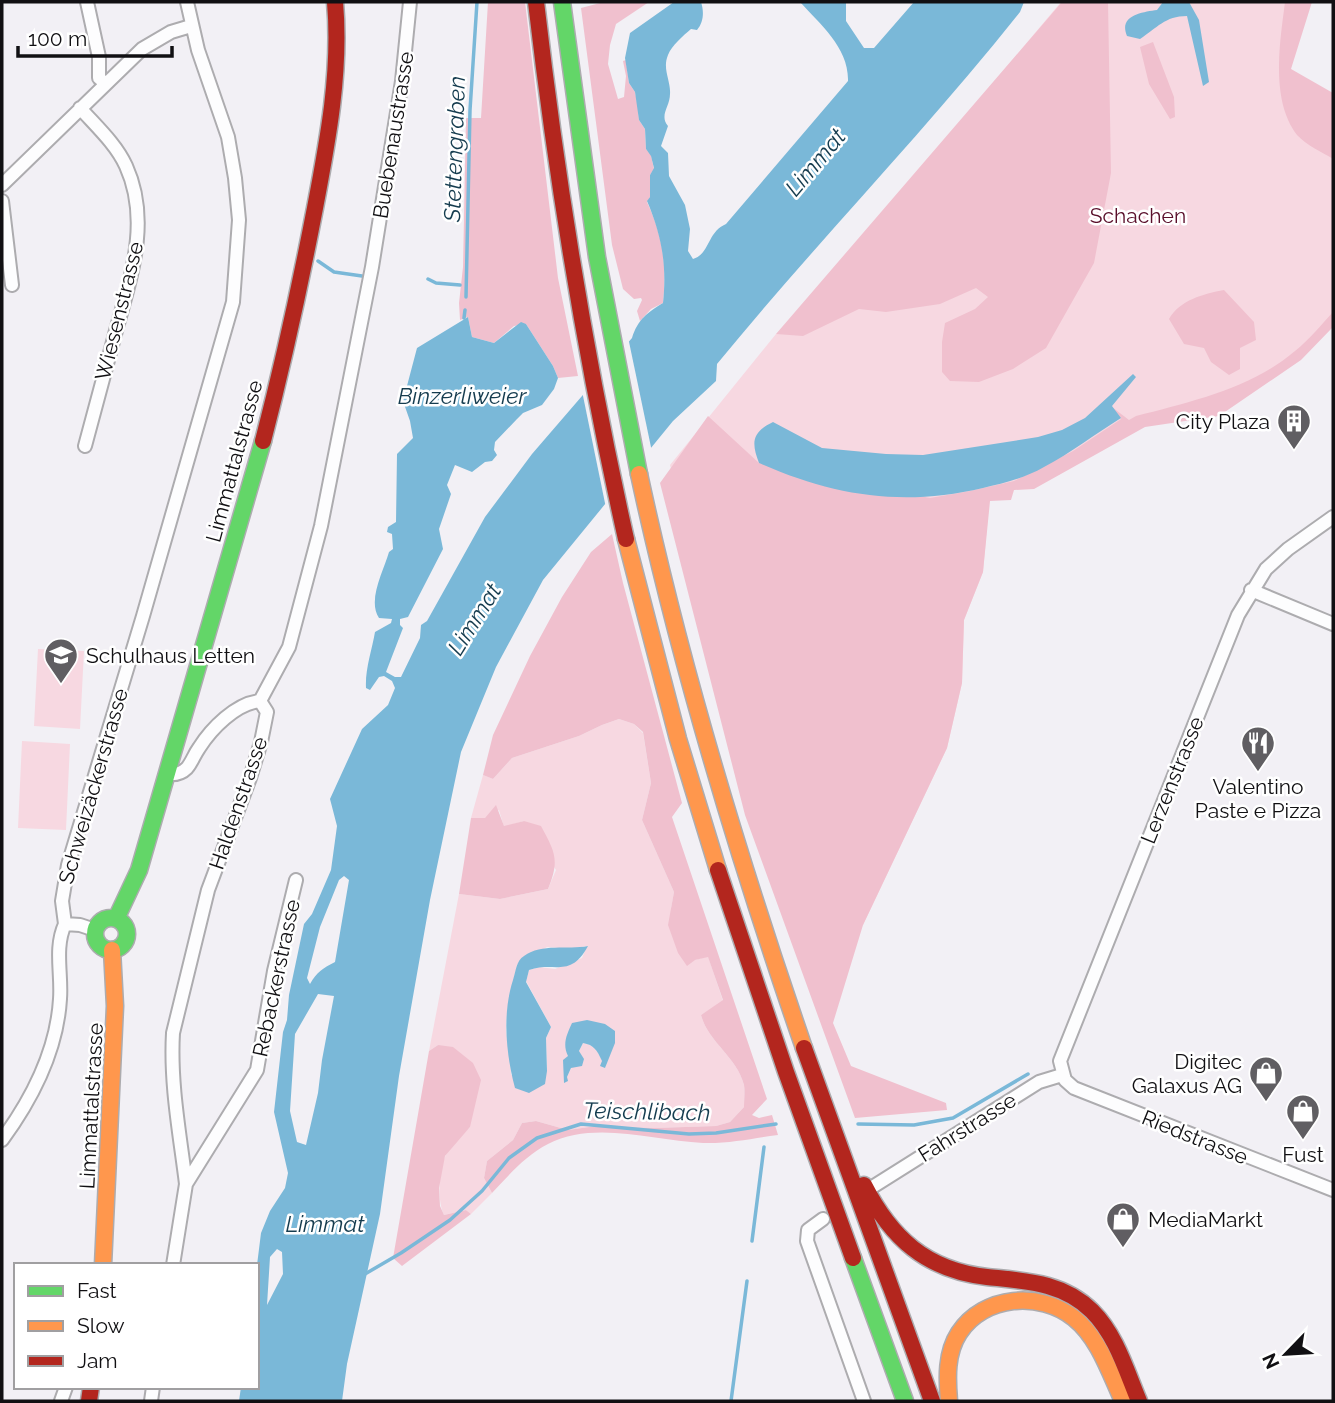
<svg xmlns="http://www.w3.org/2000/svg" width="1335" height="1403" font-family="Raleway,sans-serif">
<rect width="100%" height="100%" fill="#f2f0f5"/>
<path fill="#f7d8e1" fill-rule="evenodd" d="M1061 2H1293L1279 62 1333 95V319L1274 371 990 492 983 572 964 620 962 683 947 748 863 925 692 554 670 465 776 334H782Z
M38 649 84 651 80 729 34 726Z
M619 719 634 724 643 733 651 783 642 820 674 892 671 909 695 960 708 956 723 1001 701 1015C708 1042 737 1057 744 1085 745 1091 744 1100 744 1107L730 1122 716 1126 654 1128 596 1126 568 1130 536 1121 522 1123 513 1140 487 1161 484 1178 492 1193 471 1214 466 1210 444 1215C437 1201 438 1167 447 1153 453 1144 462 1135 470 1127L438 1045 429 1051 459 894 500 899 548 889 556 870 524 821 504 827 499 810 485 818H471L483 775 493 779 512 758 579 736 602 725ZM587 946 582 958 555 969 539 967 529 970 526 981 551 1027 546 1038 547 1071 511 1075C511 1060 507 1045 506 1030 506 1007 512 987 517 965L547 947 569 949ZM587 1020 609 1056 605 1068C600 1055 597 1045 583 1043L567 1077 568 1056 577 1024Z
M22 741 70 744 66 830 18 828Z"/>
<path fill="#f0c0ce" d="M488 2H525L558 278 578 376 558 378 553 366 526 324 514 326 494 343 472 337 468 317 460 320 459 303 463 267 466 118H481Z
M604 2H649L616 24 610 45 608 64 618 99 624 97 626 76 623 61 626 60 629 83 635 92 638 107 639 120 645 129 646 149 651 155 654 169 650 175V197L647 202C663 236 667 266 663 303L651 309 640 321 637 311 642 300 641 298 634 299 623 289 612 245 581 8Z
M1062 2H1108L1111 173 1094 263 1046 348 1013 369 979 382 950 381 942 372V342L945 323 975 309 988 297 976 288 940 304 886 312 859 309 803 336 776 334Z
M1285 2H1312L1291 69 1333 93V159C1322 152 1306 145 1297 135 1270 100 1280 42 1285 2Z
M1153 42 1174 97 1175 117 1170 119 1149 84 1140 47Z
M1224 290 1254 322 1256 340 1240 348V369L1229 375 1211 362 1204 348 1184 344 1169 319C1180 300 1203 294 1224 290Z
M1333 312V327L1301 360 1219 416 1145 427 1034 489 1014 490 1011 500 990 501 983 572 964 620 962 683 947 748 863 925 833 1023 851 1066 946 1103 947 1110 855 1118 745 815 660 483 708 416 759 463 930 498 970 491 1014 481 1073 451 1121 419 1112 407 1129 420 1136 416C1190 402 1252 388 1295 351 1309 340 1321 325 1333 312Z
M612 534 623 583 682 803 672 817 767 1099 752 1115 759 1118 772 1115 778 1135C754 1138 728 1144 703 1143 654 1141 595 1120 548 1144 526 1155 509 1175 492 1193L484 1178 487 1161 513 1140 522 1123 536 1121 568 1130 596 1126 654 1128 716 1126 730 1122 744 1107C744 1100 745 1091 744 1085 737 1057 708 1042 701 1015L723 1000 708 957 695 960 687 966 678 953 668 925 674 892 642 820 651 783 643 732 634 724 619 719 602 725 579 736 512 758 493 779 483 775 493 735 530 656 562 597 591 552Z
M496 805 504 826 524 821 541 826C555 852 560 860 548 889L500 899 459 894 471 818H485Z
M438 1045 453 1047 473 1063 481 1080 470 1127 445 1156 439 1188 440 1206 444 1215 466 1210 471 1214 402 1266 393 1258 429 1051Z"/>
<path fill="#7ab8d8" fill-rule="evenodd" d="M674 2H701C704 11 704 22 697 30L691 29C683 36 672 45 668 55 662 69 671 81 670 94 670 107 659 115 668 126L661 146 668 153 669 176 685 205 690 229 688 251 693 259C710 254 707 232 726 224L848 81C849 48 820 24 800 2H846V21L864 48H874L914 2H1024L1020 12C924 133 815 244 717 364L716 381 673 421 543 580 496 667 461 752 430 900 399 1076 380 1214 347 1364 342 1401H239L241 1387H257V1265L261 1233 270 1211 285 1188 288 1173 274 1112 283 1032 287 1020 289 995 304 924 312 914 331 870 337 826 330 799 362 729 388 705 395 688 392 681 384 676 379 677 370 690 366 688C365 669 372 650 375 632L391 623 392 619 379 618C367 600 384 570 389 552L393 549 392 534 387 532 388 527 396 522 397 454 413 438 410 421 403 401 417 348 468 317 472 337 494 343 521 322 526 324 553 366 558 378 554 389 542 405 523 413 517 419 495 442 494 450 497 455 492 461 485 462 472 472 455 465 447 485 451 494 439 529 443 549 408 617 400 619V625L403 628 386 672 395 677H401L420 638 421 625 427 621 485 517 532 454 632 338C638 319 647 313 663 303 667 266 662 236 647 201L650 197V175L654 168 651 156 646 149 645 129 639 120 635 92 629 83 625 58 630 33ZM344 876 349 880 335 962C323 968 317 972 310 984L307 978 320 927 339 880ZM318 994 334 996 322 1060 318 1093 306 1145 297 1142 290 1111 295 1034ZM277 1249 282 1252 283 1274 267 1305 270 1257Z
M1163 2H1189L1199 20 1209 82 1203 86 1187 16C1165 16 1157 28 1140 39L1127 36C1118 15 1143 12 1157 10Z
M1133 374 1136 377 1112 406 1121 418C1095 434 1071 453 1044 467 1025 478 1004 483 983 488 903 507 833 496 759 463 751 442 752 432 773 422L822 448 886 454 923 455 1038 437 1062 430 1085 418Z
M588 946C570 979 555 961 529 970L526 982 551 1027 546 1038 547 1071 545 1084 529 1093 515 1088C506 1054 502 1014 513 980 516 971 516 961 524 956 542 943 567 950 588 946Z
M587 1020 605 1024 615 1031V1043L605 1068 600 1066 602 1061C597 1050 594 1045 583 1043L579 1051 584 1059 582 1066 571 1068 567 1077 568 1081 564 1083 563 1060 568 1056C562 1044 567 1034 572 1023Z"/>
<path fill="#f2f0f5" d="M628 337 652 452 606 508 582 391Z"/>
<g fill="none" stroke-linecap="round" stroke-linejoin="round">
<path stroke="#7ab8d8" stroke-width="3.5" d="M318 261 334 272 362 276
M428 279 436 283 460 285
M466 297 470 110 477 2
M464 318 465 310
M858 1124 914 1125 953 1118 1028 1074
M752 1241 764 1147
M365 1274 401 1253 450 1220 482 1191 509 1158 537 1138 581 1124 689 1134 716 1133 776 1124
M731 1401 747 1281"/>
<g stroke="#adacaf" stroke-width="16">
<path id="street" d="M87 2 99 57V78L105 83
M80 108C96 126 116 144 126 166 152 223 129 282 114 338 104 374 95 410 85 446
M2 185 142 49 171 32 191 26
M2 201 12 285
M1333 517 1288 549 1266 569 1238 615 1060 1061 1065 1080 1074 1088 1333 1190
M1251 590 1333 624
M167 774C174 775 181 774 187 768 192 762 194 755 199 748 211 729 236 703 260 701
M65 924 62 901 68 865 143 616 233 302 239 220 235 178 228 137 198 50 187 2
M65 924 80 925 95 930
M2 1140C32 1099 57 1050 60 999 62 974 54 948 65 924
M186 1184C180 1135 170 1084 173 1033L208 890 250 778 261 742 267 712 260 701 289 647 321 526 372 267 402 81 410 2
M874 1186 1039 1082 1062 1075
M823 1219 808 1230 807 1241 864 1401
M173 1265 186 1184 257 1070 274 971 296 880
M61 1401 66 1387
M151 1401 153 1387"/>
</g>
<g stroke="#adacaf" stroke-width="19">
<path id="fast" d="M562 2 597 257 639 474
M95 934a16 16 0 1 1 32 0a16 16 0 1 1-32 0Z
M116 919 139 870 263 441
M853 1258 905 1401"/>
</g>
<g stroke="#adacaf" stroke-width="19">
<path id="slow" d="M639 474C681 669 739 860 804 1048
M626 539 678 739 718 870
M103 1265 115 1006 112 950
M949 1401C947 1378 946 1353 959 1333 984 1295 1040 1291 1074 1318 1099 1338 1110 1373 1123 1401"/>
</g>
<g stroke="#adacaf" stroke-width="19">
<path id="jam" d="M536 2C557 183 586 361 626 539
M263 441C283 364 300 286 315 208 328 140 341 71 335 2
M718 870 786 1072 853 1258
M804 1048 932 1401
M864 1185C891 1238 926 1270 987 1277 1025 1281 1063 1282 1092 1311 1116 1335 1126 1370 1139 1401
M89 1401 91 1387"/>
</g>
<use href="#street" stroke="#fdfdfe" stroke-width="12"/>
<use href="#fast" stroke="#63d668" stroke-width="16"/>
<use href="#slow" stroke="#ff974d" stroke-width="16"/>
<use href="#jam" stroke="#b3261e" stroke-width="16"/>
</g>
<defs>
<g id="building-pin" transform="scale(1.75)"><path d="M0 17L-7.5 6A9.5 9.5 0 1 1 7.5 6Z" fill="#605e62" stroke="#fff"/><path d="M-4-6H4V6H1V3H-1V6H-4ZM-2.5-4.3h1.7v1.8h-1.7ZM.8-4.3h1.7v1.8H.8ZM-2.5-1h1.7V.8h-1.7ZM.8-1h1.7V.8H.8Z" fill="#fff"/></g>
<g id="school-pin" transform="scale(1.75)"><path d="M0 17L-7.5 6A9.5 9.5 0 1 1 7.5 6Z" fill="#605e62" stroke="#fff"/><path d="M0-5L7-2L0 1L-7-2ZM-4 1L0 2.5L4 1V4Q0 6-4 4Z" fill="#fff"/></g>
<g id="restaurant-pin" transform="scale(1.75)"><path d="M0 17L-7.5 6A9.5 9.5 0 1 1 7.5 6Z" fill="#605e62" stroke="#fff"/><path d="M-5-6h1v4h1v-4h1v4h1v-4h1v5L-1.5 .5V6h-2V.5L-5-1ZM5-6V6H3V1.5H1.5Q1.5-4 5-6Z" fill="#fff"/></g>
<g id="shop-pin" transform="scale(1.75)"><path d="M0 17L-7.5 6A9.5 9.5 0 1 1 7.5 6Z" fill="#605e62" stroke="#fff"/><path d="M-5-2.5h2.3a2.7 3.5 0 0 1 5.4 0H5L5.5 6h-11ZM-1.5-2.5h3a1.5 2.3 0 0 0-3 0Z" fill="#fff"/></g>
</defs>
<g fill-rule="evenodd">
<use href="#building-pin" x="1294" y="421"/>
<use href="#school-pin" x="61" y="655"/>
<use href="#restaurant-pin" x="1258" y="743"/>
<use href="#shop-pin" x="1266" y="1073"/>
<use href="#shop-pin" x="1303" y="1111"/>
<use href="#shop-pin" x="1123" y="1219"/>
</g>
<g text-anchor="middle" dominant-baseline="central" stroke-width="5" stroke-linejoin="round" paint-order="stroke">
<g font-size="21" fill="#111013" stroke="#fff">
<text transform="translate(393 135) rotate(-81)">Buebenaustrasse</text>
<text transform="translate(119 311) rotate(-76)">Wiesenstrasse</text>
<text transform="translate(234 461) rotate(-75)">Limmattalstrasse</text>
<text transform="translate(1172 780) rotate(-68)">Lerzenstrasse</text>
<text transform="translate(93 786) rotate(-74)">Schweizäckerstrasse</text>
<text transform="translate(238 803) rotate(-71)">Haldenstrasse</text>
<text transform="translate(276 978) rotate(-78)">Rebackerstrasse</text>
<text transform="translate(91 1106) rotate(-87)">Limmattalstrasse</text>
<text transform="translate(967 1127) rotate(-32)">Fahrstrasse</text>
<text transform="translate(1195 1137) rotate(22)">Riedstrasse</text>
</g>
<g font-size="21" fill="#5a0f2b" stroke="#fff">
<text x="1138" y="215">Schachen</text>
</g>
<g font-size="21" fill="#111013" stroke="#fff" text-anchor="end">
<text x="1270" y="421">City Plaza</text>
<text x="86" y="655" text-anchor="start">Schulhaus Letten</text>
<text x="1258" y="786" text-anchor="middle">Valentino<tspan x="1258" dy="24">Paste e Pizza</tspan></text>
<text x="1242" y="1061">Digitec<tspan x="1242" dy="24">Galaxus AG</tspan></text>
<text x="1303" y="1154" text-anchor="middle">Fust</text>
<text x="1148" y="1219" text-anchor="start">MediaMarkt</text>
</g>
<g font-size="23" font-style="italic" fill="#153c4f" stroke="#fff">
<text transform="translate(454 149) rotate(-88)">Stettengraben</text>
<text transform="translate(815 162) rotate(-50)">Limmat</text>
<text x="462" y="395">Binzerliweier</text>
<text transform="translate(474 619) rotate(-58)">Limmat</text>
<text transform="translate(647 1111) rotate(1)">Teischlibach</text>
<text x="325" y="1223">Limmat</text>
</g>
</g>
<rect width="1335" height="1403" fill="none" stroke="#111013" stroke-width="7"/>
<rect x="14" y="1263" width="245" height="126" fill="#ffffff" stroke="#a09fa1" stroke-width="2"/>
<rect x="28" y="1286" width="35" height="10" fill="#63d668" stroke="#a09fa1" stroke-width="2"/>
<text x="77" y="1298" font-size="21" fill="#111013">Fast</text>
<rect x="28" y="1321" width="35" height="10" fill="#ff974d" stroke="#a09fa1" stroke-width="2"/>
<text x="77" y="1333" font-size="21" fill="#111013">Slow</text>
<rect x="28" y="1356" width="35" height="10" fill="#b3261e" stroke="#a09fa1" stroke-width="2"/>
<text x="77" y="1368" font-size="21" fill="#111013">Jam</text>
<g transform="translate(1286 1354) rotate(245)" stroke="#ffffff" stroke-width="5" paint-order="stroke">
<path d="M0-5L12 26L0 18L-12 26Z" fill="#111013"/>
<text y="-10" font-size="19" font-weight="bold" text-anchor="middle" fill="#111013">N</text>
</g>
<path d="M18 46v10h154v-10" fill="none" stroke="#111013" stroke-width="3.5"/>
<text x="28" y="46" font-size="21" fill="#111013" stroke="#ffffff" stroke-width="5" paint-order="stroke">100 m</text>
</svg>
